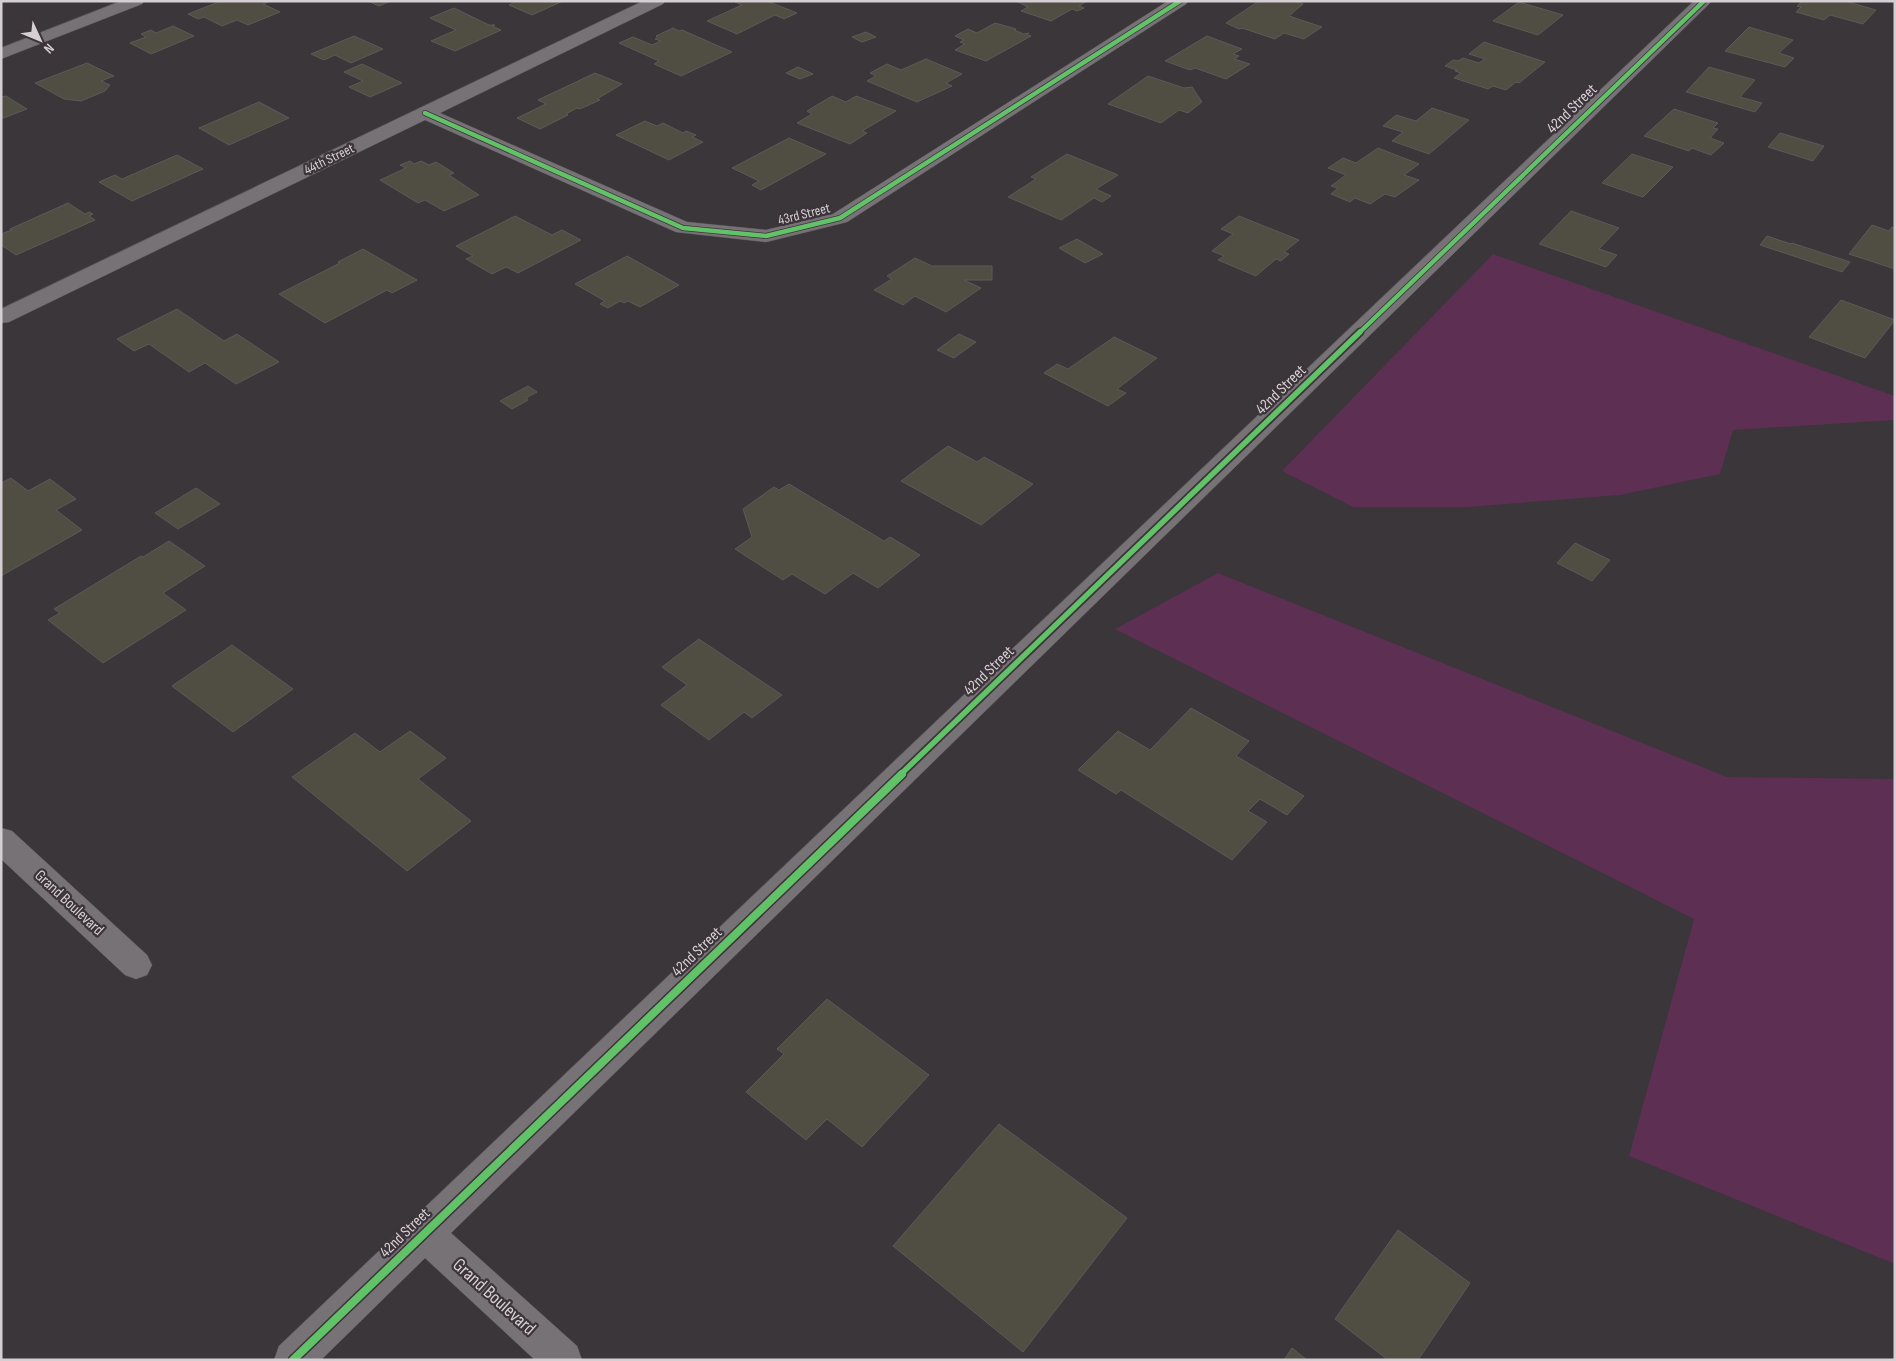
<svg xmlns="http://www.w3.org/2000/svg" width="1896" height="1361" font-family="'Sofia Sans Condensed',sans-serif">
<rect width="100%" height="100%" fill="#3a3639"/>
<path fill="#5c2f53" d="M1493 254 1895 396V420L1733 430 1720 474 1620 495 1468 507H1353L1282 471Z
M1218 573 1727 777 1895 779V1264L1629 1156 1694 919 1115 629Z"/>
<path fill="#504d43" stroke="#5c5a59" d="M221 1H271L263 4 280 12 248 25 237 20 222 26 204 17 198 19 188 14Z
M368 1H391L379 6Z
M517 1H563L532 15 509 5Z
M767 1 797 13 784 19 775 15 737 34 707 21 742 5 735 2 737 1Z
M1016 1H1087L1079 6 1084 8 1077 11 1072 9 1051 21 1021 11 1028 7Z
M1259 1H1296L1303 4 1289 16 1322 27 1304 39 1284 33 1275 39 1242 28 1239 29 1226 23Z
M1802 1H1845L1876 10 1863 24 1830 15 1824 20 1796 12 1801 7 1797 6Z
M1519 2 1563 15 1538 35 1493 21Z
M454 8 489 25H495L492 26 501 30 455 51 431 41 456 30 430 18Z
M995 23 1016 29 1014 30 1024 34 1029 33 1027 35 1031 36 986 61 955 50 965 44 960 42 964 40 955 36 968 29 977 33Z
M173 26 194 36 151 54 130 43 146 37 141 34 151 30 156 33Z
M1749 27 1793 40 1779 53 1794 58 1785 67 1725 51Z
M673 28 679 31 682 30 732 52 681 76 654 64 659 61 619 43 633 37 652 45 661 41 655 39 658 37 656 36Z
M866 32 876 37 862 42 852 37Z
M354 36 383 49 351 63 335 55 324 60 311 54Z
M1207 36 1242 49 1233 54 1239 56 1234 59 1250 64 1226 79 1195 68 1190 70 1165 61Z
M1484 42 1545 62 1519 83 1516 82 1506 90 1493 86 1488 89 1454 78 1461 73 1455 71 1457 70 1445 66 1453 60 1458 61 1463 58 1479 63 1485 59 1469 54Z
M926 59 962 74 946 83 952 86 917 102 867 81 876 76 870 73 887 64 901 70Z
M87 63 114 76 101 81 110 85 105 91 81 101 64 99 35 83Z
M362 64 402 83 370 97 349 87 363 81 344 72Z
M798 67 813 74 800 79 786 73Z
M1709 67 1755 80 1740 97 1762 103 1755 112 1686 92Z
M595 73 622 84 597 99 600 100 580 109 577 108 566 114 568 115 540 129 517 118 546 104 538 100Z
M1148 76 1184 88 1192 87 1202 102 1188 113 1179 110 1161 123 1108 104Z
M6 96 27 109 1 119V97Z
M832 96 846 102 856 96 896 111 862 131 867 133 850 144 797 123 812 114 807 111Z
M259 102 289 118 229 145 199 128Z
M1432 108 1469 120 1429 154 1392 141 1403 132 1383 126 1396 115 1416 121Z
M1674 109 1718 123 1713 128 1718 129 1710 138 1724 143 1711 155 1692 148 1689 151 1644 136Z
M645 121 657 126 663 123 683 133 686 131 696 135 692 137 703 142 669 160 616 135Z
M1780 133 1824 146 1813 161 1768 147Z
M789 138 826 154 761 190 752 185 759 181 732 168Z
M1378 148 1419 164 1404 175 1419 180 1395 197 1385 194 1370 204 1355 198 1350 202 1331 194 1338 188 1331 186 1346 175 1328 168 1343 158 1356 163Z
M1067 154 1118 175 1096 189 1111 196 1102 202 1094 198 1061 220 1008 197 1036 179 1031 177Z
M1632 154 1673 167 1643 197 1602 183Z
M177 155 203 169 132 201 99 182 115 175 122 179Z
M410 161 414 164 421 161 429 165 436 162 454 173 449 175 479 195 444 211 425 200 418 203 380 180 406 168 400 165Z
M68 203 85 214 89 212 93 214 89 216 95 220 16 255 1 245V234L12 230 10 229Z
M1571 211 1619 228 1599 249 1617 255 1606 267 1539 244Z
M515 216 552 235 562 230 581 240 518 273 506 267 492 274 466 259 473 256 456 246Z
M1239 216 1299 240 1284 252 1289 254 1281 261 1276 259 1256 276 1218 260 1224 256 1212 251 1233 234 1221 229Z
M1872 225 1889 231 1892 227 1895 228V269L1849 254Z
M1767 236 1791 244 1792 243 1850 262 1842 272 1760 245Z
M1077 239 1103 254 1085 263 1059 248Z
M363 249 417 280 392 293 387 290 325 323 279 294 340 263 338 262Z
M627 256 679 285 640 307 628 301 624 303 620 301 608 308 600 304 605 301 575 284Z
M915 258 932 266H992V280H964L981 288 946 312 915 296 903 305 874 290 892 279 887 276Z
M1841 300 1895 320 1865 358 1809 337Z
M177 309 224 341 237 334 279 362 236 384 205 363 189 372 149 344 134 351 117 339Z
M959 334 976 342 954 358 937 350Z
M1114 337 1157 358 1117 389 1126 393 1108 406 1044 373 1057 364 1068 369Z
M528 386 537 392 526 398 528 400 512 409 500 401Z
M948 446 977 462 984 457 1033 484 981 525 901 481Z
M11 478 28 491 50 479 76 499 56 510 82 530 1 576V483Z
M789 484 884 541 890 537 920 555 878 588 853 573 825 594 792 574 783 580 735 549 752 537 743 509 774 487 779 490Z
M196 488 220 504 178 529 155 513Z
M169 541 205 566 163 593 186 610 103 663 48 620 60 613 54 609 141 556 143 557Z
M1575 543 1610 560 1592 581 1557 563Z
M699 639 782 695 752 718 744 712 709 740 661 705 687 685 662 667Z
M232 645 293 689 233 732 172 686Z
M1191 708 1249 741 1236 756 1304 796 1287 815 1260 799 1248 811 1267 822 1232 860 1121 790 1116 794 1078 770 1118 731 1150 750Z
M410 731 446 758 418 779 471 821 407 871 292 777 355 733 380 752Z
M827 999 929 1075 862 1147 827 1119 806 1140 746 1092 784 1054 777 1049Z
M999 1124 1127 1218 1023 1352 893 1246Z
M1398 1230 1470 1283 1418 1360H1388L1335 1319Z
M1292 1348 1307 1360H1284Z"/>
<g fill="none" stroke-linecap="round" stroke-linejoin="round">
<g stroke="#585457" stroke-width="1">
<path id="minor" d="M121 1H144L142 4 1 59V48Z
M643 1H665L663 4 440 113 687 222 766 230 833 214 1168 1H1188L1186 4 847 222 766 242 676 232 425 120 9 322 1 323V309Z
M1694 1H1712L451 1233 577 1346 582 1360H535L425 1258 321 1360H274L279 1346Z
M1 828 12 831 147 955 152 965 147 975 136 979 125 975 1 859Z"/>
</g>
<use href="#minor" fill="#767275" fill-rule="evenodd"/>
<g stroke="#3c343a" stroke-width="6">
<path id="cycleway-far2" d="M425 113 683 228 766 236 840 218 1180 1
M1359 333 1704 1"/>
</g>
<g stroke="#3c343a" stroke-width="9">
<path id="cycleway-far1" d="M900 775 1360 332"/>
</g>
<g stroke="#3c343a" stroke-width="11">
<path id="cycleway" d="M293 1360 902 774"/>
</g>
<use href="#cycleway-far2" stroke="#61c268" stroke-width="4.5"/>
<use href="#cycleway-far1" stroke="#61c268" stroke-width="5.5"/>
<use href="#cycleway" stroke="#61c268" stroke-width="8"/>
</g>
<g text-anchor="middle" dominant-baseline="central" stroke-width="4.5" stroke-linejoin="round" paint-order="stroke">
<g font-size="14" fill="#d5cfd3" stroke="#3c343a">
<text transform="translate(329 159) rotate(-26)">44th Street</text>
<text transform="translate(804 214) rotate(-14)">43rd Street</text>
</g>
<g font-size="16" fill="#d5cfd3" stroke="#3c343a">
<text transform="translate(1572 109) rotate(-44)">42nd Street</text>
<text transform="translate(1281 390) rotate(-44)">42nd Street</text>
<text transform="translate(989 671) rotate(-44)">42nd Street</text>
<text transform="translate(69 903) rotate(43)">Grand Boulevard</text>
<text transform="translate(697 952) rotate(-44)">42nd Street</text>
<text transform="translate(405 1233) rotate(-44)">42nd Street</text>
</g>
<g font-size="19" fill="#d5cfd3" stroke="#3c343a">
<text transform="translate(494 1297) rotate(42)">Grand Boulevard</text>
</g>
</g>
<rect width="1896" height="1361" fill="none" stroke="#d5cfd3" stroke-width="5"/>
<g transform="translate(40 40) rotate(134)" stroke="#3c343a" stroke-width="4" paint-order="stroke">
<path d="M0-4L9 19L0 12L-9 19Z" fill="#d5cfd3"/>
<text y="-8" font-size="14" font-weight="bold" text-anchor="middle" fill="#d5cfd3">N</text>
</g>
</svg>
